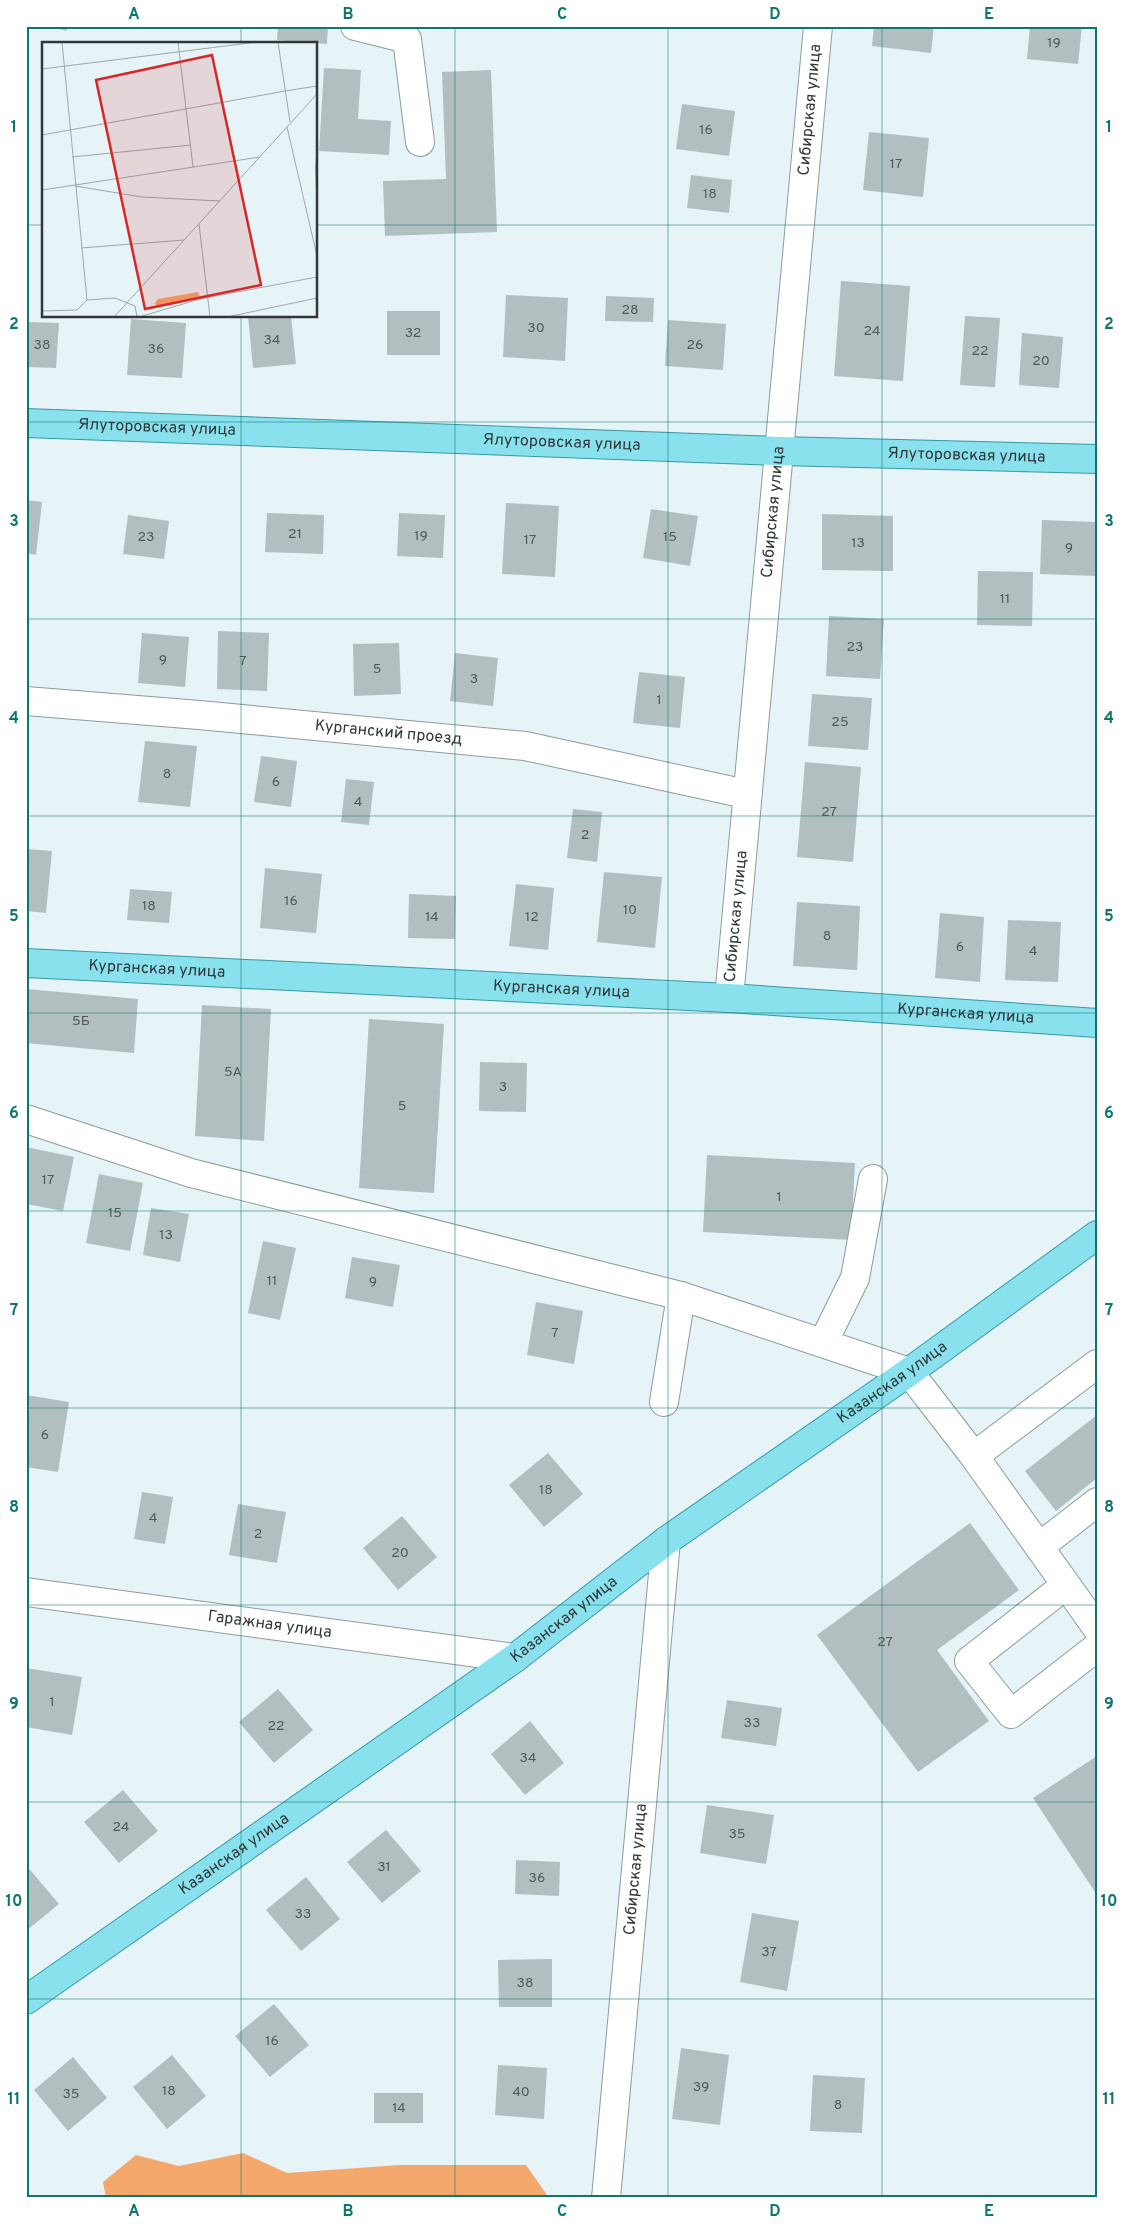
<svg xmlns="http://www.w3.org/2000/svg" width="1123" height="2224" font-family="Overpass,sans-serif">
<rect width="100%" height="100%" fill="#e6f4f7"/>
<path fill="#f4a86c" d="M243 2153 287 2173 400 2165H526L547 2195 545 2198H106L103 2182 136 2155 179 2166Z"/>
<path fill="#b1bfc1" d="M47 26H67V31Z
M278 26H328L327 44 277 40Z
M874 26H934L931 53 872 46Z
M1030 26H1082L1078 64 1027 59Z
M324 68 361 70 358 119 391 121 389 155 319 151Z
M491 70 497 232 385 236 383 181 446 179 442 72Z
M682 104 735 111 729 156 676 149Z
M869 132 929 138 923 197 863 190Z
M691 175 732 180 729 213 687 208Z
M841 281 910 286 903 381 834 376Z
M506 295 568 298 565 361 503 357Z
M606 296 654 298 653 322 605 321Z
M387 311H440V355H387Z
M248 316H291L296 364 253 368Z
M965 316 1000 318 995 387 960 385Z
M131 319 186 323 182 378 127 375Z
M668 320 726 324 723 370 665 366Z
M26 322 59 323 56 368 26 367Z
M1022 333 1063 337 1059 388 1019 385Z
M26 500 42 502 36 555 26 553Z
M506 503 559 506 555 577 502 574Z
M651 509 698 516 690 566 643 558Z
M267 513 324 515 323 554 265 552Z
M399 513 445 515 443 558 397 556Z
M822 514 893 516V571L822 570Z
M128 515 169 521 164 559 123 554Z
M1042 520 1097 522V576L1040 574Z
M978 571 1033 572 1032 626 977 625Z
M829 616 884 619 880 679 826 676Z
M218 631 269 633 267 691 217 689Z
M142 633 189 637 185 687 138 683Z
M399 643 401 694 354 696 353 644Z
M455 653 498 658 493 706 450 701Z
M639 672 685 677 680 728 633 723Z
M812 694 872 698 868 750 808 746Z
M145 741 197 746 190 807 138 802Z
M261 756 297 761 291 807 254 802Z
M805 762 861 767 853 862 797 857Z
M346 779 374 782 369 825 341 822Z
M573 809 602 812 597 862 567 858Z
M26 849 52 851 46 913 26 911Z
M265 868 322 874 316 933 260 928Z
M604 872 662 877 655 948 597 942Z
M516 884 554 888 548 950 509 946Z
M130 889 172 892 169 923 127 920Z
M409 894 456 896 455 939 408 938Z
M797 902 860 906 857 970 793 966Z
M940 913 984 917 980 982 935 978Z
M1008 920 1061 922 1058 982 1005 980Z
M26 989 138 999 134 1053 26 1043Z
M202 1005 271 1009 264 1141 195 1136Z
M369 1019 444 1024 434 1193 359 1188Z
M480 1062 527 1063 526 1112 479 1111Z
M26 1147 74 1157 63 1211 26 1204Z
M707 1155 855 1163 851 1240 703 1232Z
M99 1174 143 1183 130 1251 86 1243Z
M151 1208 189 1214 180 1262 143 1255Z
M263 1241 296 1248 280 1320 248 1313Z
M352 1257 400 1265 393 1307 345 1298Z
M536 1302 583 1311 574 1364 527 1355Z
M26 1395 69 1402 58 1472 26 1467Z
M1097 1415V1478L1056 1511 1025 1471Z
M548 1453 583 1494 544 1527 509 1485Z
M142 1492 173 1497 165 1544 134 1539Z
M238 1504 286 1512 277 1563 229 1555Z
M402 1516 437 1557 398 1590 363 1548Z
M970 1523 1019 1590 937 1650 989 1721 918 1772 817 1635Z
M26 1668 82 1677 72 1735 26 1727Z
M278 1689 313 1730 274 1763 239 1722Z
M727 1700 782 1708 776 1746 721 1738Z
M530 1721 564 1763 525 1795 491 1754Z
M1097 1756V1895L1033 1798Z
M123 1790 158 1831 119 1863 84 1822Z
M707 1805 774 1815 766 1864 700 1853Z
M386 1830 421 1871 382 1903 347 1862Z
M516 1860 560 1862 559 1896 515 1894Z
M26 1865 59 1904 26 1931Z
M306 1877 340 1919 301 1951 266 1910Z
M752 1913 799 1921 787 1991 740 1982Z
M552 1959V2007H499L498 1960Z
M274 2004 309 2045 270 2077 235 2036Z
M681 2048 729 2055 720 2125 672 2119Z
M172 2055 206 2096 167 2129 133 2087Z
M73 2057 107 2098 68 2131 34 2090Z
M498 2065 547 2068 544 2119 495 2115Z
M813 2075 865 2078 862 2133 810 2131Z
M374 2093H423V2123H374Z"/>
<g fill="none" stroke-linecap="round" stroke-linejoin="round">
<g stroke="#8e9b9d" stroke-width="30">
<g id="minor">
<path d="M355 26 407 39 420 142"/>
<path id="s1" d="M26 701 199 715 525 746 746 794"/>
<path id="s2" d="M729 998 818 26"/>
<path d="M26 1119 191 1173 681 1296 909 1372 974 1456 1097 1628"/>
<path d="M823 1343 855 1278 873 1179"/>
<path d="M664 1402 681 1296"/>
<path d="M974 1456 1097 1364"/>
<path d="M1039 1547 1097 1502"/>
<path d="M1066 1585 969 1661 1011 1714 1097 1647"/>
<path id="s3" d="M26 1592 515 1658"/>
<path id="s4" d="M606 2198 666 1541"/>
</g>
</g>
<g stroke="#3898a6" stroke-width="30">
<g id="major">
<path id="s5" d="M26 423 779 451 1097 459"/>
<path id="s6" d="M26 963 729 998 1097 1023"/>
<path id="s7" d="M26 2000 515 1658 666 1541 909 1372 1097 1235"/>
</g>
</g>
<use href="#minor" stroke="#fff" stroke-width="28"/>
<use href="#major" stroke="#89e1ee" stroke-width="28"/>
</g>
<path fill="none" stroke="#0f766e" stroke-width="1" stroke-opacity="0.55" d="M241 26V44M455 26V2198M668 26V2198M882 26V2198M26 225H44M316 225H1097M241 316V2198M26 422H1097M26 619H1097M26 816H1097M26 1013H1097M26 1211H1097M26 1408H1097M26 1605H1097M26 1802H1097M26 1999H1097"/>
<g text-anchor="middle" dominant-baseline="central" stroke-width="5" stroke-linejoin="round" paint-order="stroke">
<g font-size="14" fill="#51595a">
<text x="1054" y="43">19</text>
<text x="706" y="130">16</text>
<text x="896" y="164">17</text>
<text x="710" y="194">18</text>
<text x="630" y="310">28</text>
<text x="536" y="328">30</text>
<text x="872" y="331">24</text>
<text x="413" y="333">32</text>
<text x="272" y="340">34</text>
<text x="42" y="345">38</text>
<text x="695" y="345">26</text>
<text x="156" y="349">36</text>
<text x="980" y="351">22</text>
<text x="1041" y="361">20</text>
<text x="295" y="534">21</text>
<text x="421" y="536">19</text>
<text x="146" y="537">23</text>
<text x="670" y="537">15</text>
<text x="530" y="540">17</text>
<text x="858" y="543">13</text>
<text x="1069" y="548">9</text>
<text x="1005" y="599">11</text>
<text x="855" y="647">23</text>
<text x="163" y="660">9</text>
<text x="243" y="661">7</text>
<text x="377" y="669">5</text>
<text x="474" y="679">3</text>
<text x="659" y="700">1</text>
<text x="840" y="722">25</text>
<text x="167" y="774">8</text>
<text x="276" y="782">6</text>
<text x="358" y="802">4</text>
<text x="829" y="812">27</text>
<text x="585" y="835">2</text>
<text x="291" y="901">16</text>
<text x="149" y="906">18</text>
<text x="630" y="910">10</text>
<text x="432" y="917">14</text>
<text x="532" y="917">12</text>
<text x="827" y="936">8</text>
<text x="960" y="947">6</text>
<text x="1033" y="951">4</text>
<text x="81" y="1021">5Б</text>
<text x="233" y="1072">5А</text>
<text x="503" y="1087">3</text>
<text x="402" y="1106">5</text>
<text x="48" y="1180">17</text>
<text x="779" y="1197">1</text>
<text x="115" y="1213">15</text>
<text x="166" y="1235">13</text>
<text x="272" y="1281">11</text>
<text x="373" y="1282">9</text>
<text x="555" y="1333">7</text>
<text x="45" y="1435">6</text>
<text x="546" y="1490">18</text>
<text x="153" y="1518">4</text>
<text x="258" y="1534">2</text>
<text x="400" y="1553">20</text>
<text x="885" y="1642">27</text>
<text x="52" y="1702">1</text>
<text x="752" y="1723">33</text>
<text x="276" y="1726">22</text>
<text x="528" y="1758">34</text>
<text x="121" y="1827">24</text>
<text x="737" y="1834">35</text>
<text x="384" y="1867">31</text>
<text x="537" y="1878">36</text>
<text x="303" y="1914">33</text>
<text x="769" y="1952">37</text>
<text x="525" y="1983">38</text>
<text x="272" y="2041">16</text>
<text x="701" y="2087">39</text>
<text x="169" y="2091">18</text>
<text x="521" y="2092">40</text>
<text x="71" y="2094">35</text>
<text x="838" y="2105">8</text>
<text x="399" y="2108">14</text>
</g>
<g font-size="16" fill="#313738" stroke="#fff">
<text stroke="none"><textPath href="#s2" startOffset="892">Сибирская улица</textPath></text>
<text stroke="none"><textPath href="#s5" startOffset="131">Ялуторовская улица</textPath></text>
<text stroke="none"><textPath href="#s5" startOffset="536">Ялуторовская улица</textPath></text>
<text stroke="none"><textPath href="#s5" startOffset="941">Ялуторовская улица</textPath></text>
<text stroke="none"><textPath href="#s2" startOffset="488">Сибирская улица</textPath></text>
<text stroke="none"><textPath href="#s1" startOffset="364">Курганский проезд</textPath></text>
<text stroke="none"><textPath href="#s2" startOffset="82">Сибирская улица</textPath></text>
<text stroke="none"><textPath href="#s6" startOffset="131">Курганская улица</textPath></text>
<text stroke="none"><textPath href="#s6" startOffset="536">Курганская улица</textPath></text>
<text stroke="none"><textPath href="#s6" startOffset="941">Курганская улица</textPath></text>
<text stroke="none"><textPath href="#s7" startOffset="1064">Казанская улица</textPath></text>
<text stroke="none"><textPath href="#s7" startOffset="659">Казанская улица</textPath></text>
<text stroke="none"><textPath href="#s3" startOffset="246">Гаражная улица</textPath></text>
<text stroke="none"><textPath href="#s7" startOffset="254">Казанская улица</textPath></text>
<text stroke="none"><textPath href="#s4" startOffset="330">Сибирская улица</textPath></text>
</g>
</g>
<g transform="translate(42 42)">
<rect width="275" height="275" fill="#e6f4f7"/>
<path d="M156 250 158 255 115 265 113 261 116 257Z" fill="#f4a86c"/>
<path d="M275 101V168L273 126Z" fill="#dc9156"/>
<path fill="none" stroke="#9ea8ab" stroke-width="1" d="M20 0 45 258M136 0 151 125M236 0 248 80M0 27 215 0M243 49 275 44M245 85 275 214M0 93 243 49M30 115 149 103M33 144 100 155 178 159M0 148 218 115M157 182 168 275M39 206 142 198M0 269 35 268 45 258 73 256 93 264 95 275M72 275 275 52M97 275 158 257 275 235M185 275 275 256"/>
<path fill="#d62828" fill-opacity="0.15" stroke="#d62828" stroke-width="2.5" d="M170 13 219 243 103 267 54 38Z"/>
<rect width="275" height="275" fill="none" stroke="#313738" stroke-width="2.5"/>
</g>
<rect width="1123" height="2224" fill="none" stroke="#ffffff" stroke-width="55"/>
<rect x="28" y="28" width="1068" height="2168" fill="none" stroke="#0f766e" stroke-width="2"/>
<g font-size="16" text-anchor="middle" font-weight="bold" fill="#0f766e">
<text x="134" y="19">A</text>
<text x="348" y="19">B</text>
<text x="562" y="19">C</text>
<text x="775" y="19">D</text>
<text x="989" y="19">E</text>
<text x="14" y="132">1</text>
<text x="1109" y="132">1</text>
<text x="14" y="329">2</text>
<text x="1109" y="329">2</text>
<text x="14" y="526">3</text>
<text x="1109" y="526">3</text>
<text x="14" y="723">4</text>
<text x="1109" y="723">4</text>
<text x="14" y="921">5</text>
<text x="1109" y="921">5</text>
<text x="14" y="1118">6</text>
<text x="1109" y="1118">6</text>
<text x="14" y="1315">7</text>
<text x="1109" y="1315">7</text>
<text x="14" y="1512">8</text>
<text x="1109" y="1512">8</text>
<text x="14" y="1709">9</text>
<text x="1109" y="1709">9</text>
<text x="14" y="1906">10</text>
<text x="1109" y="1906">10</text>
<text x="14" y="2104">11</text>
<text x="1109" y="2104">11</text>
<text x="134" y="2216">A</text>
<text x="348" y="2216">B</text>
<text x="562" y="2216">C</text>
<text x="775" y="2216">D</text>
<text x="989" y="2216">E</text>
</g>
</svg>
